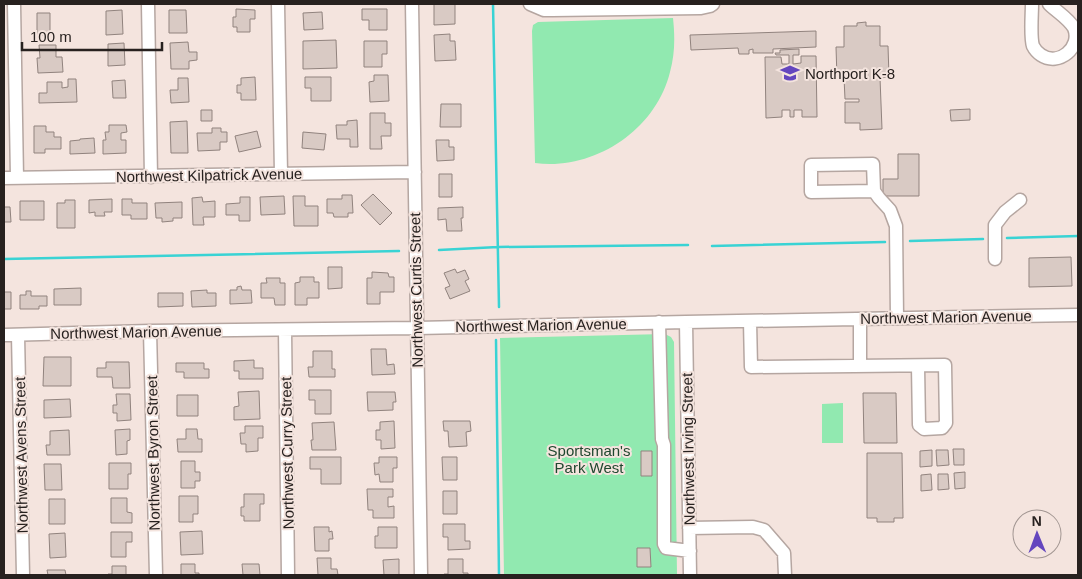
<svg xmlns="http://www.w3.org/2000/svg" width="1082" height="579" font-family="Arial,sans-serif">
<rect width="100%" height="100%" fill="#f4e4de"/>
<path fill="#91e9b0" d="M673 18C675 37 675 54 670 72 656 130 594 171 535 163L532 31 533 25 538 22Z
M665 334 671 337 674 342 677 575H504L500 338Z
M843 403V443H822V404Z"/>
<g fill="none" stroke-linecap="round" stroke-linejoin="round">
<path stroke="#39d3d4" stroke-width="2.5" d="M493 4 499 307
M1007 238 1078 236
M910 241 983 239
M712 246 885 242
M439 250 498 247 688 245
M4 259 399 251
M496 340 499 575"/>
</g>
<path fill="#d9cac4" stroke="#91837e" d="M434 4H455V24L434 25Z
M236 9 255 10V19H250V32H237V27H233V17H236Z
M362 9H387V30H369V20H362Z
M122 10 123 34 106 35V11Z
M169 10H186L187 33H169Z
M322 12 323 29 304 30 303 13Z
M37 13H50V35L37 36Z
M866 22V26H880V46H888L889 77 880 78 882 129 860 130V123H845V102H859V99H845L844 78H837L836 47H844V26H857V23Z
M816 31V47L773 49V53H753V49L749 50V54H739L738 48 691 50 690 35Z
M450 34V41H455L456 60 435 61 434 35Z
M336 40 337 68 303 69V41Z
M364 41H387V54H382V67H364Z
M188 42 189 52H197V60L189 61V69H171L170 43Z
M124 43 125 65 108 66V44Z
M39 45H56V57H62L63 72 38 73 37 58H40Z
M799 49V55H793V64L801 63V56H816L817 117H802V110H794V117H790V110H782V117L766 118 765 57H781L782 64H789V55H776L775 53H780V50Z
M374 75H388L389 101 370 102 369 82 374 81Z
M255 77 256 100H241V93H237V85H241V78Z
M305 77H331V101H311V88H305Z
M178 78H188L189 102 171 103 170 90H178Z
M68 79H76L77 102 39 103V93H47V82H62V88L68 87Z
M125 80 126 98H113L112 81Z
M441 104H461V127H440Z
M970 109V120L951 121 950 110Z
M201 110H212V121H201Z
M370 113H385V123H391V136H381L382 149H370Z
M357 120 358 147H350V139H337L336 125H347V121Z
M187 121 188 153H171L170 122Z
M109 125H126L127 132 121 133V140H126V153L103 154V140H106L105 132H109Z
M34 126H46V132H54V137H61V149H45V153H34Z
M212 128H221V132H227V142H220V150L198 151 197 133H212Z
M257 131 261 147 239 152 235 136Z
M303 132 326 134 324 150 302 148Z
M94 138 95 153 70 154V141L80 140V139Z
M436 140H449V147H454V160L437 161Z
M898 154H919V196H883V179H898Z
M439 174H452V197H439Z
M373 194 392 213 380 225 361 205Z
M342 195H352L353 213H348V217H334L333 213H327V199H342Z
M284 196 285 214 261 215 260 197Z
M293 196H305V206H318V226H294Z
M202 197 203 202 215 201V217H203L204 225H193L192 198Z
M240 197H250V221H239V215H226V204L240 203Z
M112 199V212H104L105 216H95V212L89 213V200Z
M122 199H132V203H147V219H131V215H122Z
M65 200H75V228H57V203H65Z
M20 201H44V220H20Z
M182 202V218H173V221L162 222V218H156L155 203Z
M4 207H10L11 222H4Z
M463 207V218H461L462 231H447L446 219 438 220V208Z
M1071 257 1072 286 1029 287V258Z
M328 267H342V288L328 289Z
M455 269 457 273 465 270 469 279 465 281 470 291 450 299 445 288 450 286 444 273Z
M372 272 388 273 389 277H394V292H380V304H367V278H372Z
M300 277H314V282H319V298H307V305H295V283L300 282Z
M266 278H280V283H285V305H275L274 298H261V283H267Z
M241 286 242 290H251L252 303 230 304V290H237V287Z
M81 288V305H54V289Z
M207 290V293H216V306L192 307 191 291Z
M26 291H31V296H47V306H39V309H20V295H26Z
M4 292H11V309H4Z
M158 293H183V306L158 307Z
M371 349H386L387 365 394 364 395 374 372 375Z
M313 351H332V369H335V377H309L308 367H313Z
M44 357H71V386H43Z
M254 360V368H263V379H239V371H234V361Z
M106 362H129L130 388H113L112 377H97V368H106Z
M176 363H204V369H209V378H184V372H176Z
M309 390H331V414H315V400H309Z
M259 391 260 419 234 420V407L239 406 238 392Z
M367 392H395L396 402H393V410L368 411Z
M863 393H896L897 443H864Z
M116 394H130L131 420 117 421V413H113V405H117Z
M177 395H198V416H177Z
M70 399 71 417 44 418V400Z
M394 421 395 448 381 449V440H376V430H380V422Z
M443 421H470L471 431 466 432 467 446 449 447 448 431H444Z
M334 422 336 450H312L311 440H313L312 423Z
M245 426H263V438H258V451L246 452V444H241L240 433H245Z
M130 429V440L127 441V454L116 455 115 430Z
M186 429H197L198 439H202V452H178L177 439H186Z
M69 430 70 455H47L46 445H50V431Z
M953 449H964V465H954Z
M932 450V466L920 467V451Z
M936 450H948L949 465 937 466Z
M641 451H652V476H641Z
M867 453H902L903 518H894V522H877V518H867Z
M310 457H341V484H321V469H310Z
M379 457H397V468H393V482H380L379 474 375 475 374 463H379Z
M442 457H457V480H443Z
M181 461H195V472H200V481H195V488H181Z
M109 463H131V474H128V489H109Z
M44 464H61L62 490H45Z
M965 472V488L955 489 954 473Z
M931 474 932 490 921 491V475Z
M938 474H948L949 489 938 490Z
M367 489H393V497H388V507L394 506V518H373V510H368Z
M443 491H457V514H443Z
M244 494H264V504H260V521H244V516H241V507H244Z
M179 496H198V514H193V522H179Z
M111 498H127V512L132 513V523H111Z
M49 499H65V524H49Z
M443 524H465V541H470V549L448 550V537H443Z
M314 527H329V532L332 531 333 539H329V551H315Z
M378 527H397V548H375V536H378Z
M202 531 203 554 181 555 180 532Z
M111 532H132V542H126V557H111Z
M65 533 66 557 50 558 49 534Z
M637 548H650L651 567H637Z
M317 558H331V569H337L338 575H318Z
M399 559V575H384L383 560Z
M448 559H463V573H468V575H444V574H448Z
M181 564H195V573H199V575H181Z
M242 564H259L260 575H243Z
M112 566H126V575H108V574H112Z
M47 570H65L66 575H48Z"/>
<g fill="none" stroke-linecap="round" stroke-linejoin="round">
<g stroke="#b5a6a1" stroke-width="15">
<path id="minor" d="M14 4 17 178
M148 4 151 177
M278 4 281 174
M412 4 421 575
M530 4 544 10H552L701 8 710 6 713 4
M1032 4C1032 14 1030 37 1033 46 1035 50 1038 53 1041 55 1059 67 1082 47 1074 28 1068 18 1057 12 1049 4
M4 178 415 172
M874 191 811 192V165L873 164 874 191 879 198 890 210 896 226 897 318
M995 259V225L1005 212 1020 200
M860 319V366
M750 321 751 367 945 365 946 423 942 428 924 429 919 425 918 366
M659 322 662 439 664 445V544L666 548 690 551
M686 322 690 575
M285 330 288 575
M150 331 156 575
M4 335 150 331 417 328 686 322 1078 315
M18 335 23 575
M689 528 753 527 764 530 784 553 785 575"/>
</g>
<use href="#minor" stroke="#fff" stroke-width="12"/>
</g>
<defs>
<g id="school-bare" transform="scale(1.5)"><path d="M0-5L7-2L0 1L-7-2ZM-4 1L0 2.5L4 1V4Q0 6-4 4Z" fill="#6446be" stroke="#f4e4de" stroke-width="2.5" paint-order="stroke"/></g>
</defs>
<g fill-rule="evenodd">
<use href="#school-bare" x="790" y="73"/>
</g>
<g text-anchor="middle" dominant-baseline="central" stroke-width="4" stroke-linejoin="round" paint-order="stroke">
<g font-size="15" fill="#27211f" stroke="#f4e4de" text-anchor="start">
<text x="805" y="73">Northport K-8</text>
</g>
<g font-size="15" fill="#27211f" stroke="#f4e4de">
<text transform="translate(209 175) rotate(-1)">Northwest Kilpatrick Avenue</text>
<text transform="translate(416 290) rotate(-91)">Northwest Curtis Street</text>
<text transform="translate(946 317) rotate(-1)">Northwest Marion Avenue</text>
<text transform="translate(541 325) rotate(-1)">Northwest Marion Avenue</text>
<text transform="translate(136 332) rotate(-1)">Northwest Marion Avenue</text>
<text transform="translate(688 449) rotate(-91)">Northwest Irving Street</text>
<text transform="translate(153 453) rotate(-91)">Northwest Byron Street</text>
<text transform="translate(287 453) rotate(-91)">Northwest Curry Street</text>
<text transform="translate(21 455) rotate(-91)">Northwest Avens Street</text>
</g>
<g font-size="15" fill="#20472f" stroke="#f4e4de">
<text x="589" y="450">Sportsman's<tspan x="589" dy="17">Park West</tspan></text>
</g>
</g>
<rect width="1082" height="579" fill="none" stroke="#27211f" stroke-width="10"/>
<g transform="translate(1037 534) rotate(359)"><circle r="24" fill="#f4e4de" stroke="#a29692"/>
<path d="M0-4L9 19L0 12L-9 19Z" fill="#6446be"/>
<text y="-8" font-size="14" font-weight="bold" text-anchor="middle" fill="#27211f">N</text>
</g>
<path d="M22 42v8h140v-8" fill="none" stroke="#27211f" stroke-width="2.5"/>
<text x="30" y="42" font-size="15" fill="#27211f" stroke="#f4e4de" stroke-width="4" paint-order="stroke">100 m</text>
</svg>
